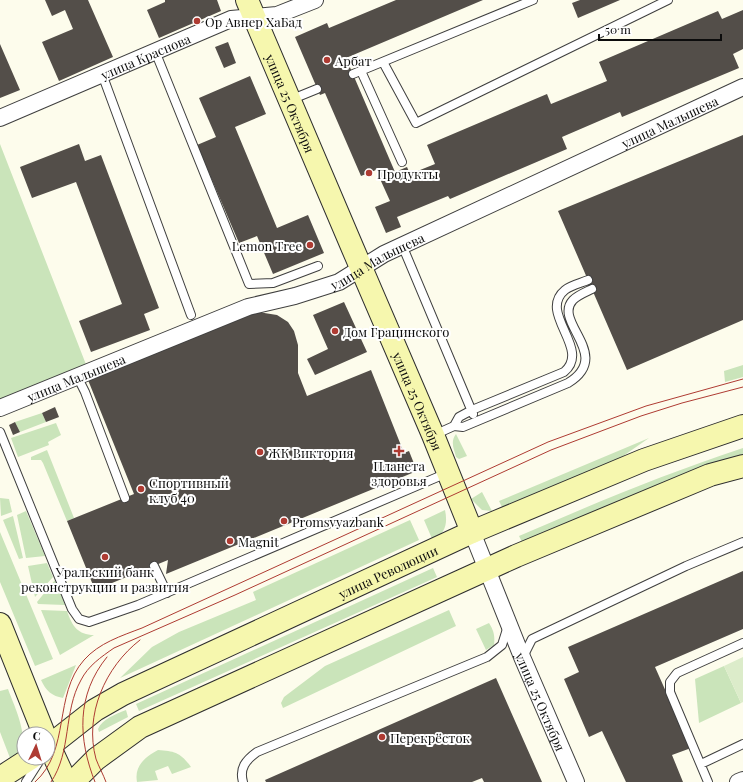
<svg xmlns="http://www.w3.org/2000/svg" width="743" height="782" font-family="'Playfair Display',serif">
<rect width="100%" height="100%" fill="#fdfcec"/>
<path fill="#cae4ba" d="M0 144 87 367 0 400Z
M743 365V377L725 382 724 371Z
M42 413 46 422 20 432 15 422Z
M56 423 61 435 48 442 49 445 18 457 11 438Z
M456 434 467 456 459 459 456 457C454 449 450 442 456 434Z
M649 438 616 461 503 509 499 501Z
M743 448V456L523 544 519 536C593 504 667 473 743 448Z
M47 450 74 518 67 521 43 463 41 460H31V457Z
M482 492 492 511 482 510 471 499Z
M0 498 9 499 12 512 1 516Z
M445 510C448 524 445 533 433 541L424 520Z
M26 511 45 556 26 558 17 515Z
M13 516 23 558 19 559 3 520Z
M410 520 419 540 120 678 152 647 179 632 256 600 253 592Z
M0 532 53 659 35 666 0 582Z
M47 563 53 577 35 597 28 566Z
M433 568 437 577 139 711 136 704Z
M55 580 65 605 38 604 37 602Z
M41 610 67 611C72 626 78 635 94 635L60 655Z
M449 610 456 626 283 708 281 703 284 697 325 666Z
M489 623C494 631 495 636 494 645L486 650 476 629Z
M76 665 63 698C52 696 46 691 41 680Z
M724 666 741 703 699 723 695 679Z
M8 689C14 706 37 751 10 758L0 732V691Z
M126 710 128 717 99 732 98 729C102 719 116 714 126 710Z
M158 750C175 751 181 753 191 767L172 774 168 766 155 771 158 780 137 782C134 766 145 757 158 750Z"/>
<path fill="#dcecca" d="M743 657V702L741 703 724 666Z"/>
<path fill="#534e49" d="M45 0H88L113 57 59 81 42 42 73 29 65 10 52 16Z
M165 0H217L221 11 159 38 147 10 165 2Z
M396 0H483L346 58 395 172 407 167 410 174 435 164 427 145 547 94 551 104 607 81 599 62 718 11 722 19 743 10V49L733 54 739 68 622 117 620 112 562 137 567 149 450 199 448 196 397 217 401 227 386 233 375 207 390 201 376 170 361 176 325 93 320 95 295 37 327 23 329 28Z
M580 0H620L578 18 572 3Z
M228 42 236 63 224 68 215 47Z
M0 44 20 90 0 98Z
M250 76 266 114 235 127 277 228 308 215 324 253 273 274 257 236 239 243 197 145 216 137 199 98Z
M743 135V320L627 370 558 211Z
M79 144 85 161 101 155 159 308 144 314 150 330 91 352 79 321 122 304 76 182 32 198 20 167Z
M344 302 367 352 315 375 307 359 328 349 313 315Z
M258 312 277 315 288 322 294 331 298 345V373L307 396 371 370 404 453 409 451 417 471 166 574 168 560 95 590 67 521 134 494 88 380Z
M55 407 59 417 46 422 42 413Z
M15 422 20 432 13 435 9 425Z
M743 571V629L655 667 691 748 672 755 683 782H626L602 731 589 737 564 679 579 672 568 647Z
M496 678 542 782H484L482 778 472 782H266L265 780Z"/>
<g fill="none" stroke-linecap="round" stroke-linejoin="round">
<g stroke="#3f3f3f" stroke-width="10">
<path id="lane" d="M155 51 249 284 273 283 318 266
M383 62 416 123 668 0
M361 71 402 162
M102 74 191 315
M353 74 533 0
M290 100 317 89
M402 245 473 414
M78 378 85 392 125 498
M454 426 463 427 568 383C614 355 552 322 573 300 578 295 586 292 592 289
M0 432 72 609 79 619 89 622 138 605 447 473
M434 435 454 426 459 417 472 410 564 372C592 349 537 313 565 290 571 285 581 283 588 280
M154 566 167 593
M523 657 532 639 686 566 743 542
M701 764 743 744
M26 782 40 760
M243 782C239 768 246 760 257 752L487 657 502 645 508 626
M708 782 670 692V682L677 673 743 643"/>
</g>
<g stroke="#3f3f3f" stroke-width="18">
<g id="street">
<path id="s1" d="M0 118 231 19 277 15 315 0"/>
<path id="s2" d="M0 408 248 307 295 296 339 282 384 254 743 87"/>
<path id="s3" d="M472 532 522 657 576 782"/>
<path d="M738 782 743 780"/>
</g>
</g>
<g stroke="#2e2e2e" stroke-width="24">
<g id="secondary">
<path id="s4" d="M247 0 353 249 433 435 472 532"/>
<path d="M0 624 44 734"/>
<path d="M48 743 66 782"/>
<path id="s5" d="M48 747 95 710 123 694 472 532 644 460 743 426"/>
<path d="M0 778 31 758"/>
<path d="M73 782 96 759 140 727 516 556 710 475 743 466"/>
</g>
</g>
<use href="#lane" stroke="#fff" stroke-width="8"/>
<use href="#street" stroke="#fff" stroke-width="16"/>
<use href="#secondary" stroke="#f6f7ae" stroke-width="22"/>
<path stroke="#ae3b32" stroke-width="1" d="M35 782C71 750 53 695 84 660 99 643 121 636 142 628L548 442 646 406 743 379
M51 782C72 751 63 712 81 680 88 666 101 657 114 648L235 595 551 450 641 416 682 403 743 387
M95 782C78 739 76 695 107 657
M106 782C103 774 99 767 96 759 84 715 105 667 140 640"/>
</g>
<g fill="#ae3b32" stroke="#fff" stroke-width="1.5">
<circle cx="197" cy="21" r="4"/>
<circle cx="327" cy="60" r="4"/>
<circle cx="369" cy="173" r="4"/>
<circle cx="310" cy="245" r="4"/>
<circle cx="335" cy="331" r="4"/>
<path d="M397 445h4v4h4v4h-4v4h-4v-4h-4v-4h4z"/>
<circle cx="260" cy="452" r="4"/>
<circle cx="141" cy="489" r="4"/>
<circle cx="284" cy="521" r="4"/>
<circle cx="230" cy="541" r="4"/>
<circle cx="105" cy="557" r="4"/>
<circle cx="382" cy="737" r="4"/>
</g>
<g text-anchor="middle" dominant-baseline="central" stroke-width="4" stroke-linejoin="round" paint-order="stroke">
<g font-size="13" fill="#0c0c0c" stroke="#fff" text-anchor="start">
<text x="205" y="21">Ор Авнер ХаБад</text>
<text x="335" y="60">Арбат</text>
<text x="377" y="173">Продукты</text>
<text x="302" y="245" text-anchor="end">Lemon Tree</text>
<text x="343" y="331">Дом Грацинского</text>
<text x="268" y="452">ЖК Виктория</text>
<text x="399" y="465" text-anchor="middle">Планета<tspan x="399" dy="15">здоровья</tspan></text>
<text x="149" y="482">Спортивный<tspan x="149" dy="15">клуб 40</tspan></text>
<text x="292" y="521">Promsvyazbank</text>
<text x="238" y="541">Magnit</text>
<text x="105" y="571" text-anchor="middle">Уральский банк<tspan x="105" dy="15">реконструкции и развития</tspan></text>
<text x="390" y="737">Перекрёсток</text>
</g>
<g font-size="13" fill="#0c0c0c" stroke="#fff">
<text stroke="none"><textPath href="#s1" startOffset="158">улица Краснова</textPath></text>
<text stroke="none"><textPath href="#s4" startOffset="112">улица 25 Октября</textPath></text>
<text stroke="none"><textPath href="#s2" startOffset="730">улица Малышева</textPath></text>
<text stroke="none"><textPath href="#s2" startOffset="406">улица Малышева</textPath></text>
<text stroke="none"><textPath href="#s2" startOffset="82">улица Малышева</textPath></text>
<text stroke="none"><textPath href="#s4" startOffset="436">улица 25 Октября</textPath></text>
<text stroke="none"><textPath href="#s5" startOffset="384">улица Революции</textPath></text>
<text stroke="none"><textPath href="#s3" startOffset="183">улица 25 Октября</textPath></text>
</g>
</g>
<g transform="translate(36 746) rotate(4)"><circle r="19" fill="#ffffff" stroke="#9e9e9e"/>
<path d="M0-3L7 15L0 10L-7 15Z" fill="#ae3b32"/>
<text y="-6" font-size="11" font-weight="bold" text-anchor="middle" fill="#0c0c0c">С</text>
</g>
<path d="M599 34v6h122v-6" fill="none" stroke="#0c0c0c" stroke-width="2"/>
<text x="605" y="34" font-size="12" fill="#0c0c0c" stroke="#ffffff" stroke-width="3" paint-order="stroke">50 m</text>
</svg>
